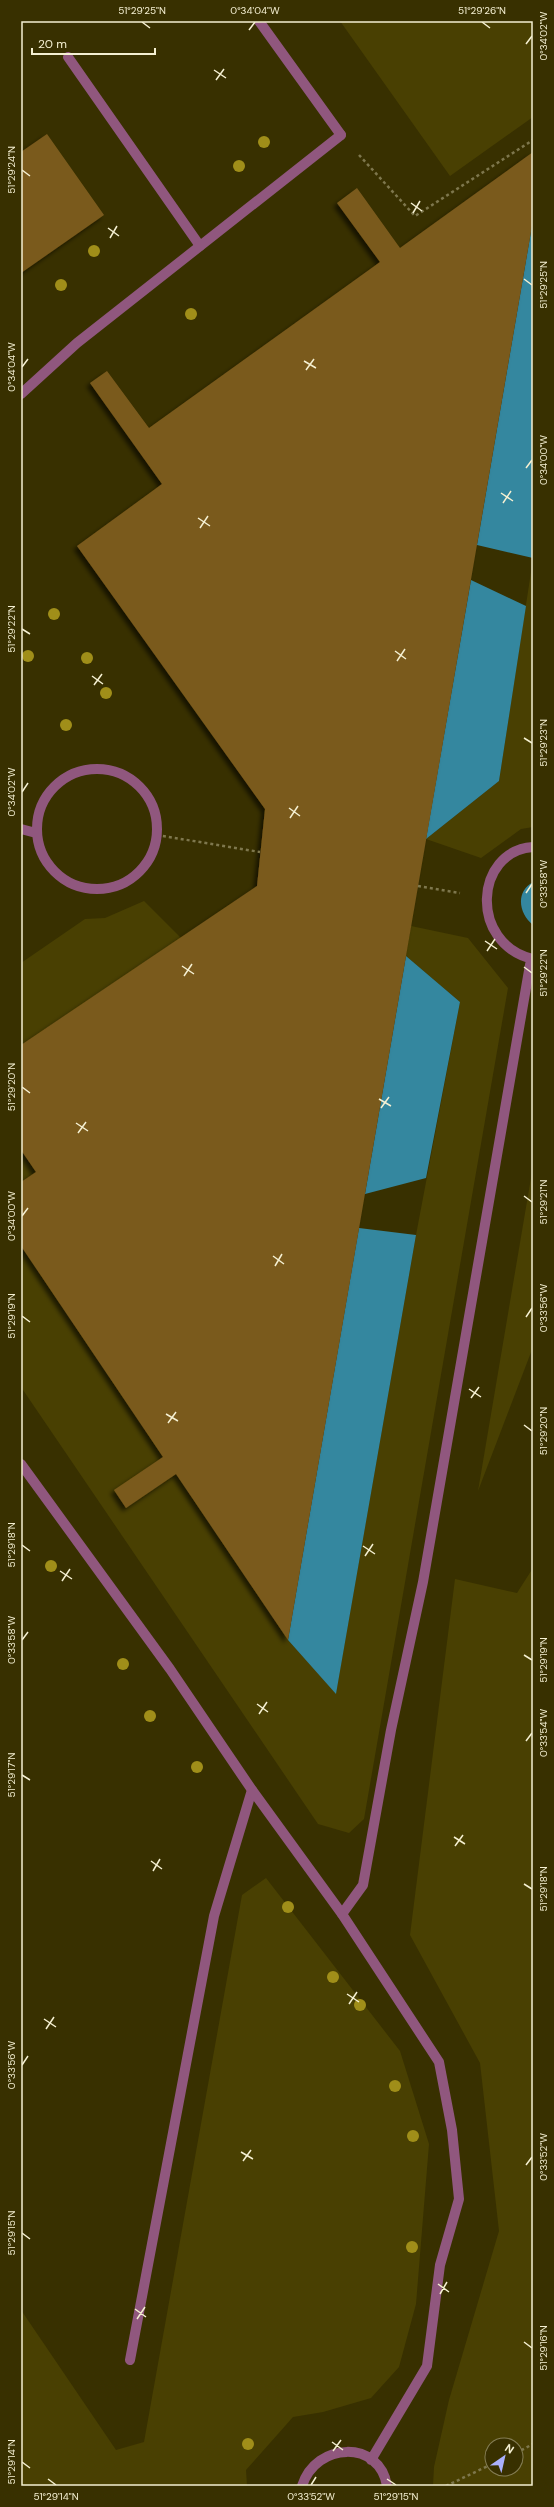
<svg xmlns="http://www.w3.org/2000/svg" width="554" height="2507" font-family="'DM Sans',sans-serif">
<defs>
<filter id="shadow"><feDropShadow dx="-3.5" dy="3.5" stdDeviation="2" flood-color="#0009"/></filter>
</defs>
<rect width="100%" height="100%" fill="#383000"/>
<path fill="#494002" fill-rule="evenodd" d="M340 21H533V117L450 176Z
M533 559V827L521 829 481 858 426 839 499 781Z
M144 901 181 938 21 1045V963L85 919 105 918Z
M411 926 468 938 508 988 364 1819 349 1833 318 1824 21 1387V1246L163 1457 126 1508 176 1474 288 1640 336 1693 416 1235 460 1002 406 956Z
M21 1150 36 1172 21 1182Z
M533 1166V1347L478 1491Z
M533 1568V2486H433L434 2467 449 2400 499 2231 480 2063 410 1935 455 1579 517 1593ZM492 2445H516V2469H492Z
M266 1878 400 2051 429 2144 416 2304 399 2367 371 2398 323 2412 293 2417 246 2470 247 2486H21V2310L116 2450 144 2442 242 1895Z"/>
<path fill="#34879f" d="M533 220V558L477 545Z
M471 580 526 606 499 781 426 839Z
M533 882V925C519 914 515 892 533 882Z
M406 956 460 1002 426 1178 365 1194Z
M359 1228 416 1235 336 1694 288 1640Z"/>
<path fill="#7a5a1d" filter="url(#shadow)" d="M47 134 104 215 21 273V152Z
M533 152V220L288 1640 176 1474 126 1508 114 1490 163 1457 21 1246V1182L36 1172 21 1150V1045L257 886 265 809 77 546 162 484 90 383 107 371 149 428 380 262 337 203 357 188 400 248Z"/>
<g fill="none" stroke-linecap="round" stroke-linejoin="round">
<path stroke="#7e774d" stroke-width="2.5" stroke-dasharray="3 3" stroke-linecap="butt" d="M359 155 415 216 533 140
M157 835 260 852
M418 886 460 893
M516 2453 533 2444
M446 2486 492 2464"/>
<path stroke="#90577e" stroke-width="10" d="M259 21 341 135
M68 57 200 246
M37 829a60 60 0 1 1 120 0a60 60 0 1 1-120 0Z
M21 829 36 833
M533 847C474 851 469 944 533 959
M342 1914 363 1885 391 1730 423 1582 531 959
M130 2360 214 1916 252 1790"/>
<path stroke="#90577e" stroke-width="10" d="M21 394 77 343 341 135
M21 1464 170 1669 252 1790 342 1914 439 2062 452 2130 459 2199 440 2265 427 2366 371 2460
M302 2486C316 2441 380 2440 387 2486"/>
</g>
<g fill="#a08e19">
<circle cx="264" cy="142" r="6"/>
<circle cx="239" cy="166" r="6"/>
<circle cx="94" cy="251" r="6"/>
<circle cx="61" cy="285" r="6"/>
<circle cx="191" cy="314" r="6"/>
<circle cx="54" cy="614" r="6"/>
<circle cx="28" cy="656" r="6"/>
<circle cx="87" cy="658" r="6"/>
<circle cx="106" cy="693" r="6"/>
<circle cx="66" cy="725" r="6"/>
<circle cx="51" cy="1566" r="6"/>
<circle cx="123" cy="1664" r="6"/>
<circle cx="150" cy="1716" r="6"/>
<circle cx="197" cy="1767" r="6"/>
<circle cx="288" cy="1907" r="6"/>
<circle cx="333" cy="1977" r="6"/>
<circle cx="360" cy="2005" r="6"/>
<circle cx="395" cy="2086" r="6"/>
<circle cx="413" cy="2136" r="6"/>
<circle cx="412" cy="2247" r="6"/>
<circle cx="248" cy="2444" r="6"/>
</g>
<path fill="none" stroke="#f5f0d2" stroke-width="1.5" d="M142 22 150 28M482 22 490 28M249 30 255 22M526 44 532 36M214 70 226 78M216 80 224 69M22 170 30 176M411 203 422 211M413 213 420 201M108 228 119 236M110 238 117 226M524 279 532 285M304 361 316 368M22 367 28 359M306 370 314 359M526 468 532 460M501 493 513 501M503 503 511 491M198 518 210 526M200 528 208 516M22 629 30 634M395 651 406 659M397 661 405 649M92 676 103 684M94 685 102 674M524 738 532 743M22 792 28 783M289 808 300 816M290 818 298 806M526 893 532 884M485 941 497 949M487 951 495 939M182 966 194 974M524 967 532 973M184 976 192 964M22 1087 30 1093M379 1099 391 1106M381 1108 389 1097M76 1123 88 1131M78 1133 86 1122M524 1196 532 1202M22 1216 28 1208M273 1256 284 1264M275 1266 282 1254M22 1316 30 1322M526 1317 532 1308M469 1389 481 1397M471 1398 479 1387M166 1414 178 1421M168 1423 176 1412M524 1425 532 1431M22 1545 30 1551M363 1546 375 1554M365 1556 373 1544M60 1571 72 1579M62 1581 70 1569M22 1640 28 1632M524 1655 532 1660M257 1704 268 1712M259 1714 267 1702M526 1741 532 1733M22 1775 30 1780M454 1837 465 1844M455 1846 463 1835M151 1861 162 1869M153 1871 160 1859M524 1884 532 1889M347 1994 359 2002M349 2004 357 1992M44 2019 56 2027M46 2029 54 2017M22 2065 28 2056M241 2152 253 2159M243 2161 251 2150M526 2165 532 2157M22 2233 30 2239M438 2284 449 2292M440 2294 447 2282M135 2309 146 2317M137 2319 145 2307M524 2342 532 2348M332 2442 343 2450M333 2451 341 2440M22 2462 30 2468M48 2479 56 2485M387 2479 396 2485M311 2485 316 2477"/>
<rect width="554" height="2507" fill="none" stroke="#383000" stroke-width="44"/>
<g transform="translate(504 2457) rotate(34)"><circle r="19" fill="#383000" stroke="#847d54"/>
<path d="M0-3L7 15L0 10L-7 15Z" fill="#aab0fc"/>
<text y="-6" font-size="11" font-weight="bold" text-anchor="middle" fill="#f5f0d2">N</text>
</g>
<path d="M32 48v6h123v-6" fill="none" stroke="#f5f0d2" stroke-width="2"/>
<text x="38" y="48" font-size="12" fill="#f5f0d2" stroke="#383000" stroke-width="3" paint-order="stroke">20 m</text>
<rect x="22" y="22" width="510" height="2463" fill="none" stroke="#f5f0d2" stroke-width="1.5"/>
<g font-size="10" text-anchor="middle" fill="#f5f0d2">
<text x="142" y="14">51°29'25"N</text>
<text x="255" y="14">0°34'04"W</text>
<text x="482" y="14">51°29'26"N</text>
<text transform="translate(543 36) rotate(-90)" y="4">0°34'02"W</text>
<text transform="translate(11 170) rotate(-90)" y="4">51°29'24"N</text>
<text transform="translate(543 285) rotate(-90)" y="4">51°29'25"N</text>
<text transform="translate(11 367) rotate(-90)" y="4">0°34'04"W</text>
<text transform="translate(543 460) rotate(-90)" y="4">0°34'00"W</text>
<text transform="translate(11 629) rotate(-90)" y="4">51°29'22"N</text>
<text transform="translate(543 743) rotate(-90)" y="4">51°29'23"N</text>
<text transform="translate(11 792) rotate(-90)" y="4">0°34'02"W</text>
<text transform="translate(543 884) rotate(-90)" y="4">0°33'58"W</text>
<text transform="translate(543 973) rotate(-90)" y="4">51°29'22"N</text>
<text transform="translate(11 1087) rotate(-90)" y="4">51°29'20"N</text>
<text transform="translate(543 1202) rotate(-90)" y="4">51°29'21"N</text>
<text transform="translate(11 1216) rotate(-90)" y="4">0°34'00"W</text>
<text transform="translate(543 1308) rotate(-90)" y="4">0°33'56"W</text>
<text transform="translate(11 1316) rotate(-90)" y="4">51°29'19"N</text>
<text transform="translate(543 1431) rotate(-90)" y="4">51°29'20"N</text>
<text transform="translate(11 1545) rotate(-90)" y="4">51°29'18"N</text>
<text transform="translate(11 1640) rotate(-90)" y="4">0°33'58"W</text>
<text transform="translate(543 1660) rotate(-90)" y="4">51°29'19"N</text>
<text transform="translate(543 1733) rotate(-90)" y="4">0°33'54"W</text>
<text transform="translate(11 1775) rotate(-90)" y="4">51°29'17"N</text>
<text transform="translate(543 1889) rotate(-90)" y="4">51°29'18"N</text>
<text transform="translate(11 2065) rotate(-90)" y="4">0°33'56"W</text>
<text transform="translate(543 2157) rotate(-90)" y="4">0°33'52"W</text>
<text transform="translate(11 2233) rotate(-90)" y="4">51°29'15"N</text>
<text transform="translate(543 2348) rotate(-90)" y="4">51°29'16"N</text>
<text transform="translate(11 2462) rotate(-90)" y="4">51°29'14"N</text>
<text x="56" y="2500">51°29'14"N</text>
<text x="311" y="2500">0°33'52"W</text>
<text x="396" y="2500">51°29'15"N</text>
</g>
</svg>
